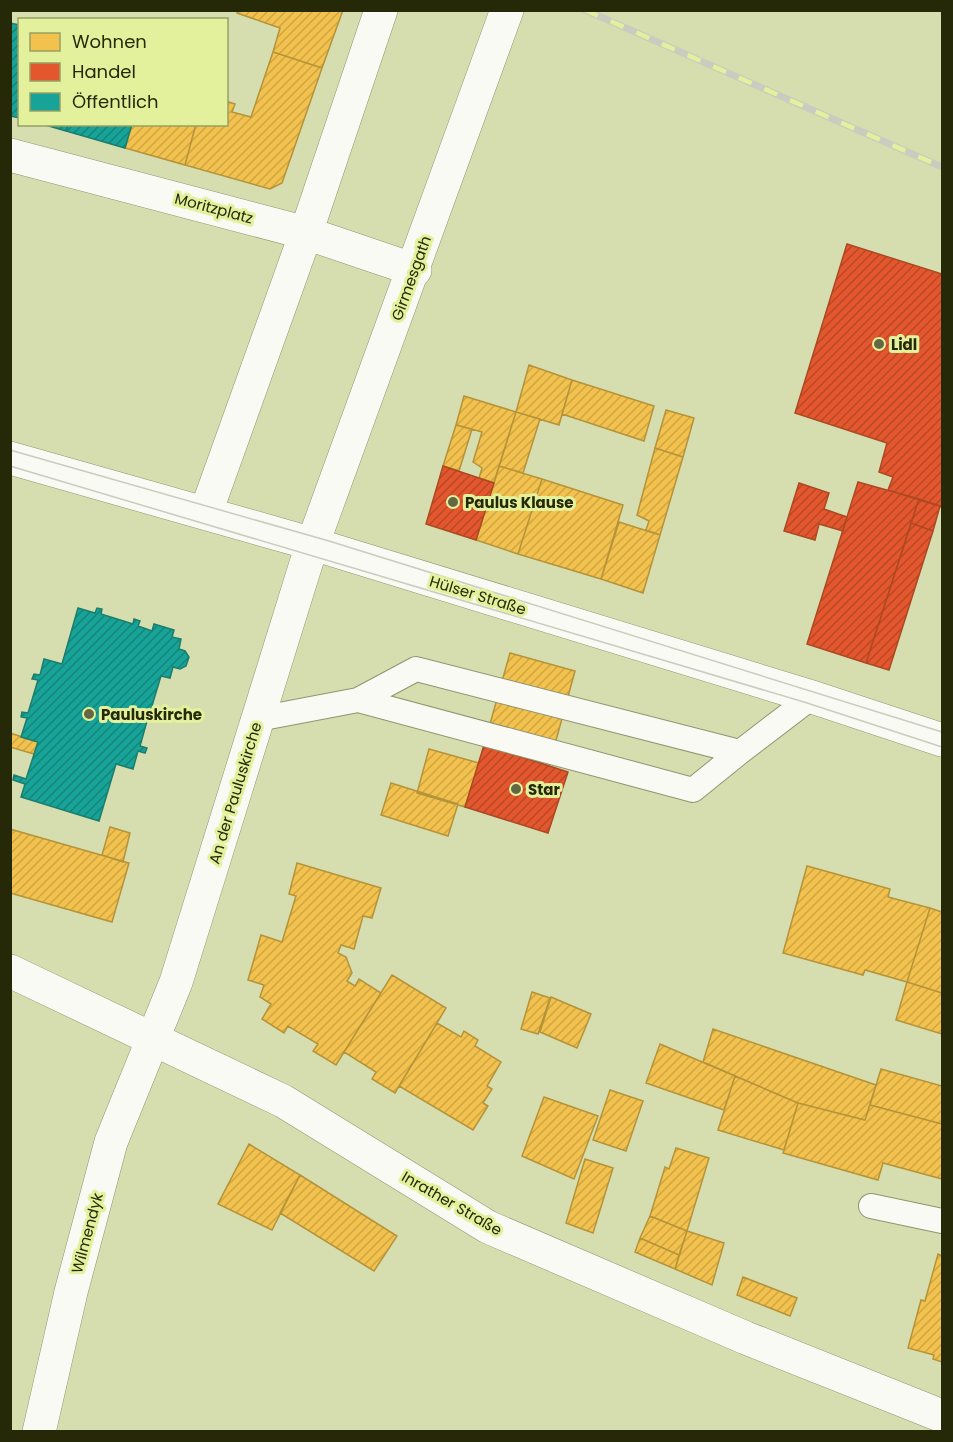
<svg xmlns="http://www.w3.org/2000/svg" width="953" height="1442" font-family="Poppins,sans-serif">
<defs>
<pattern id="homes-hatch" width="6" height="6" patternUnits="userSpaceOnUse" patternTransform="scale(1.5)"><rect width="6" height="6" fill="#f2c14e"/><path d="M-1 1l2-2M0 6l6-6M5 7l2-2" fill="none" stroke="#cfa643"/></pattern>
<pattern id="shops-hatch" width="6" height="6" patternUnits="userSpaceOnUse" patternTransform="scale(1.5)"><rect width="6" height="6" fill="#e4572e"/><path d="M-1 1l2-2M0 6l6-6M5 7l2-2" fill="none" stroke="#b94825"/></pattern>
<pattern id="public-hatch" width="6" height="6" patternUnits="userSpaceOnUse" patternTransform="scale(1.5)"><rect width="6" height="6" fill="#17a398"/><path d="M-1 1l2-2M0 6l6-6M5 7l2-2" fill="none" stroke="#15857a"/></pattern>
</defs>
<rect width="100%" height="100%" fill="#d6deb0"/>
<path fill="url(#homes-hatch)" stroke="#b49339" stroke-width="1.5" d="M238 10H343L322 68 273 52 280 28 237 13Z
M273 52 322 68 282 183 270 189 185 165 196 124H226V101L235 104 232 112 251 117Z
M132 124H196L185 165 125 148Z
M529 365 572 380 559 425 516 412Z
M572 380 654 406 644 441 562 414Z
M464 396 516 412 494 483 479 478 482 468 473 462 482 432 456 425Z
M666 410 694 418 683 457 655 448Z
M516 412 540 419 523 473 499 466Z
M456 425 472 429 459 471 443 466Z
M655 448 683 457 660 535 646 530 649 521 637 515Z
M499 466 542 479 518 554 476 540Z
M542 479 623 505 601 579 518 554Z
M619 522 660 535 643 593 601 579Z
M510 653 575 671 549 766 484 745Z
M10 733 38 742 34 754 10 747Z
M429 749 479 763 465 807 417 793Z
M391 783 458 804 448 836 381 815Z
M110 827 130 833 123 862 102 855Z
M10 829 129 863 112 922 10 893Z
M297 863 381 888 372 918 363 916 354 949 341 945 338 953 346 957 352 973 347 981 355 986 359 979 381 993 336 1065 313 1051 318 1044 288 1026 284 1033 262 1019 271 1004 260 997 264 985 248 980 261 935 282 942 296 896 289 894Z
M807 866 890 889 888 897 930 908 907 982 865 970 863 975 783 953Z
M930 908 942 912V993L907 982Z
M392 975 446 1008 395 1093 372 1079 376 1072 344 1052Z
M907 982 942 993V1034L896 1020Z
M532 992 550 998 538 1034 521 1029Z
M551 997 591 1014 577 1048 540 1032Z
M437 1023 461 1037 464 1031 478 1040 475 1046 501 1062 487 1086 492 1089 483 1103 488 1106 473 1130 399 1086Z
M713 1029 876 1085 865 1120 798 1103 703 1062Z
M660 1044 735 1076 724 1110 646 1083Z
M881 1069 942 1086V1124L870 1105Z
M735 1076 798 1103 784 1150 718 1130Z
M610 1090 643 1101 626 1151 593 1140Z
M544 1097 598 1116 574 1179 522 1156Z
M798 1103 865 1120 870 1105 942 1124V1179L883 1163 878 1180 783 1153Z
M249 1144 300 1175 272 1230 218 1204Z
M676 1148 709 1158 687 1231 650 1216 665 1167 669 1169Z
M585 1159 613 1168 593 1233 566 1223Z
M300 1175 397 1236 374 1271 280 1213Z
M650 1216 687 1231 679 1255 640 1238Z
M687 1231 724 1243 712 1285 675 1269Z
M640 1238 679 1255 675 1269 635 1252Z
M938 1254 942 1256V1362L933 1359 934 1355 908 1348 921 1300 925 1301Z
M743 1277 797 1298 790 1316 737 1295Z"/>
<path fill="url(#shops-hatch)" stroke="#ab4922" stroke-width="1.5" d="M847 244 942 274V507L888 490 893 477 879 472 887 443 795 413Z
M443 466 494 483 476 540 426 524Z
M858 482 919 499 866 663 807 644Z
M799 483 829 493 824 509 847 517 843 531 819 524 815 540 784 531Z
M919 499 940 506 933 531 911 523Z
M911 523 933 531 889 670 866 663Z
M484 745 568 772 548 833 465 807Z"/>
<path fill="url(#public-hatch)" stroke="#1b7e6c" stroke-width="1.5" d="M10 23 20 25V118L10 116Z
M42 124H68L66 131Z
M68 124H132L125 148 66 131Z
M78 608 95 613 97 608 102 609 101 614 133 624 134 619 140 621 138 626 152 631 154 624 174 630 172 637 181 639 179 649 185 651 189 657 186 666 180 669 173 667 170 678 161 676 151 709 158 711 156 717 149 714 140 746 147 748 145 753 138 751 133 769 116 764 99 821 21 797 25 784 13 780 14 775 26 779 38 742 21 737 27 718 21 717 22 712 28 713 38 680 32 679 34 674 40 675 44 659 62 664Z"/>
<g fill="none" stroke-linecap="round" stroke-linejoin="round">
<g stroke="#909571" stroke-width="26">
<path id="lane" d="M258 719 358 700 693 790 740 752 416 669 358 700
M740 752 812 697
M871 1206 942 1221"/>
</g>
<g stroke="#909571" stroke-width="34">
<path id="street" d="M10 155 306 233 415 270
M206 512 306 233 381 10
M10 971 283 1101 488 1227 746 1338 942 1416
M39 1432 71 1292 111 1142 176 982 309 554 507 10"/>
</g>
<g stroke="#909571" stroke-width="34">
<path id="secondary" d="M10 458 313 544 812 697 942 740"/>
</g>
<use href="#lane" stroke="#f9faf3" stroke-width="24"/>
<use href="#street" stroke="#f9faf3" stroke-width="33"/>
<use href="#secondary" stroke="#f9faf3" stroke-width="33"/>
<path stroke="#c9ccbe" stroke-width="1.5" d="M10 450 329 541 942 732
M10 466 804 702 942 747"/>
<g stroke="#c9ccbe" stroke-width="7">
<path id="rail" d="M585 10 942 167"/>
</g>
<use href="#rail" stroke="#e3f19d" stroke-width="4.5" stroke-dasharray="14" stroke-linecap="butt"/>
</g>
<g fill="#636842" stroke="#e3f19d" stroke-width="2">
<circle cx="879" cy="344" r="6"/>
<circle cx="453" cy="502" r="6"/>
<circle cx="89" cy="714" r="6"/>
<circle cx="516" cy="789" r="6"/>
</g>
<g text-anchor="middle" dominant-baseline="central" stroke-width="6" stroke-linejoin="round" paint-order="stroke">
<g font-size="15" fill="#252907" stroke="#e3f19d">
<text transform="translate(214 208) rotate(15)">Moritzplatz</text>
<text transform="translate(411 278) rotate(-70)">Girmesgath</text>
<text transform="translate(478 595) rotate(17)">Hülser Straße</text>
<text transform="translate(235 793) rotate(-73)">An der Pauluskirche</text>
<text transform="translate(452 1203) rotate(30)">Inrather Straße</text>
<text transform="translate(87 1233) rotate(-75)">Wilmendyk</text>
</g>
<g font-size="15" font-weight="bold" fill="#252907" stroke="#e3f19d" text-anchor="start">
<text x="891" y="344">Lidl</text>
<text x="465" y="502">Paulus Klause</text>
<text x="101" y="714">Pauluskirche</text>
<text x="528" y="789">Star</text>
</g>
</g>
<rect width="953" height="1442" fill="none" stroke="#252907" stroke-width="24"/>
<rect x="18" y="18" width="210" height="108" fill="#e3f19d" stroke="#97a161" stroke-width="1.5"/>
<rect x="30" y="33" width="30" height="18" fill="#f2c14e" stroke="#97a161" stroke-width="1.5"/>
<text x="72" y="48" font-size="18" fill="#252907">Wohnen</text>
<rect x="30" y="63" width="30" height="18" fill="#e4572e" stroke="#97a161" stroke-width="1.5"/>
<text x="72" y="78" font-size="18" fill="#252907">Handel</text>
<rect x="30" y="93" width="30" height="18" fill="#17a398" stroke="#97a161" stroke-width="1.5"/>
<text x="72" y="108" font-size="18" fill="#252907">Öffentlich</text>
</svg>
